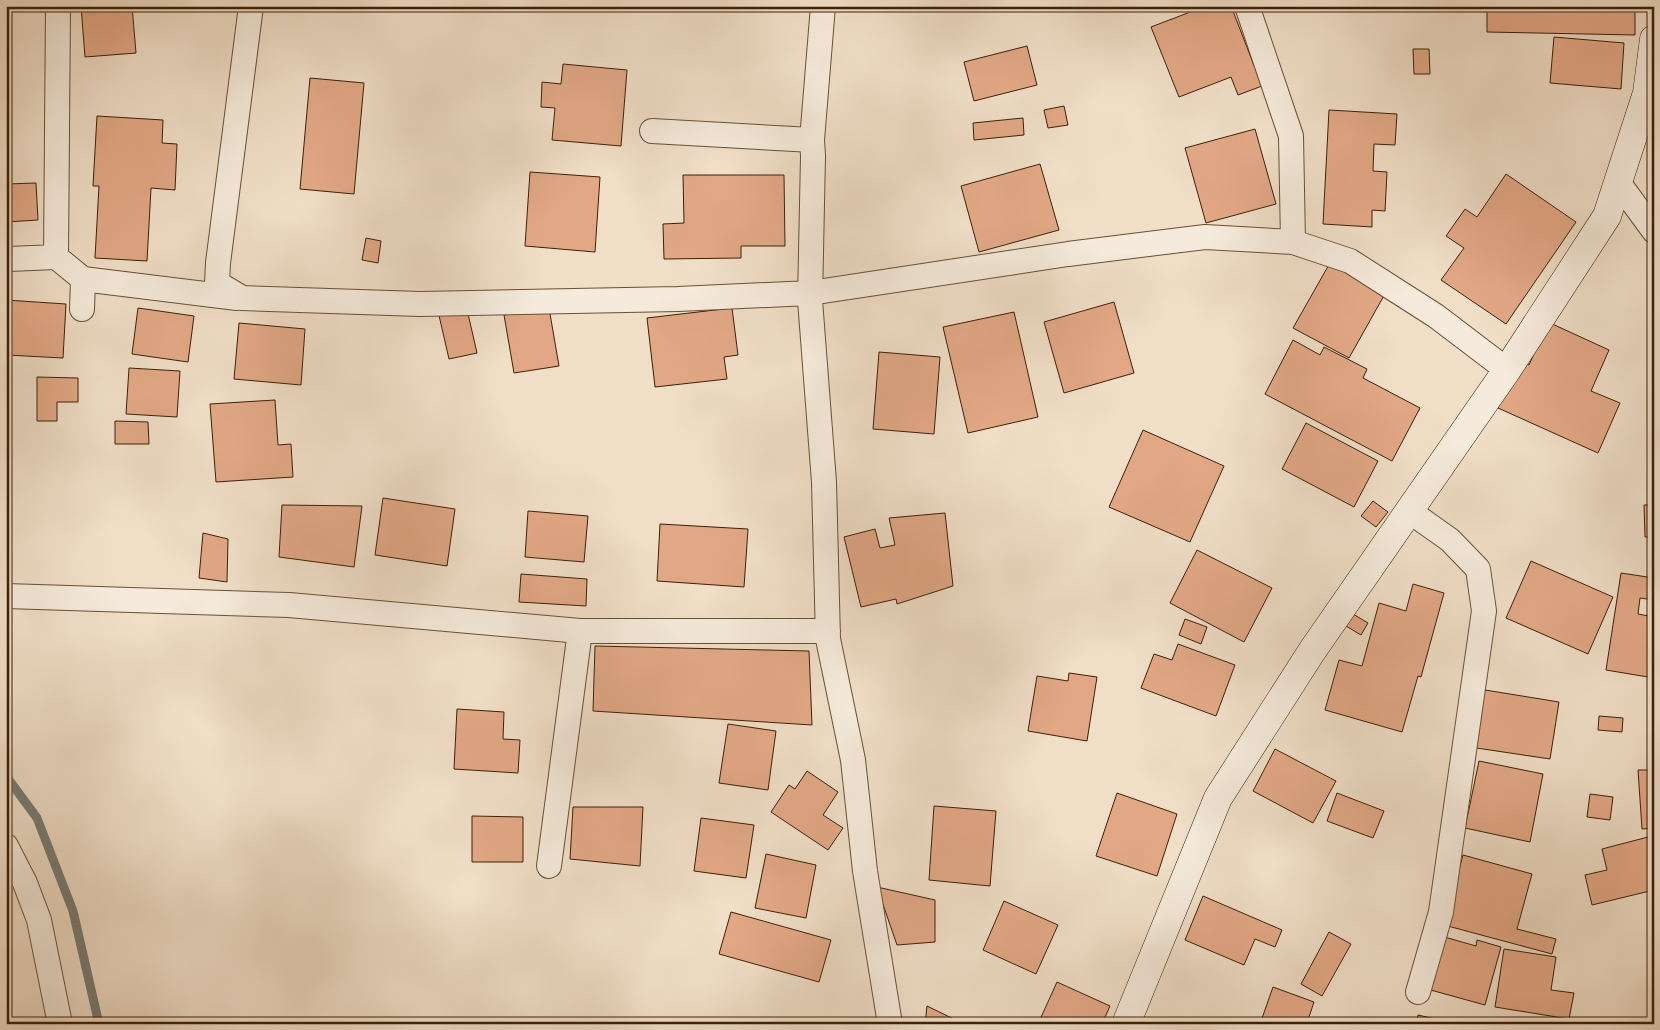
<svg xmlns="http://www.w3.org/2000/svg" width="1660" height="1030" font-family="'IM FELL Double Pica',serif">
<rect width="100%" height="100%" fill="#f0dec7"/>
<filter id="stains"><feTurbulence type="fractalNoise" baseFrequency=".004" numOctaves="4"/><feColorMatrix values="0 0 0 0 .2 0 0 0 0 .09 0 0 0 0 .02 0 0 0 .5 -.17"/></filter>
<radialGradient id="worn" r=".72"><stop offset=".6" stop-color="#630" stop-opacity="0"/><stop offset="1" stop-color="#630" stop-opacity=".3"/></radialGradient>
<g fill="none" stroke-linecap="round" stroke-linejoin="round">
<path stroke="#777c75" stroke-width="9" d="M6 776 37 818 73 911 99 1024"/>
</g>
<path fill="#e2a886" stroke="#3d2007" d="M81 6H132L136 53 85 57Z
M1206 6H1231L1262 86 1238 95 1231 77 1179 97 1151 27Z
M1487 6H1635V35L1487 32Z
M1554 37 1624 43 1621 89 1550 83Z
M1027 46 1037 85 974 101 964 62Z
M1413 49H1429L1430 74H1414Z
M563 64 627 70 621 146 552 140 555 108 541 107 542 82 561 84Z
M310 78 364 83 354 194 300 189Z
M1064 106 1068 125 1048 128 1044 110Z
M1329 110 1397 114 1395 145 1374 144 1373 171 1387 172 1385 211 1372 210V227L1323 224Z
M97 116 163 120 162 143 177 144 175 190 151 188 147 261 95 258 99 186H93Z
M1023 118 1024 135 974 140 973 123Z
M1255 129 1276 204 1206 223 1185 148Z
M1040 164 1059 230 979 252 961 186Z
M530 172 600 177 595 252 525 246Z
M1506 174 1576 222 1506 324 1441 280 1464 248 1446 236 1465 209 1477 217Z
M683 175H784L785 246H741V258L664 259 663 224 684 223Z
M36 183 38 220 6 222V184Z
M366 238 381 241 378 263 362 260Z
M1331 261 1386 292 1349 358 1293 328Z
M6 300 66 304 63 358 6 355Z
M1114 302 1134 373 1064 393 1044 322Z
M466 305 477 353 449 359 438 311Z
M138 308 194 316 188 362 132 354Z
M549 308 559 366 514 373 504 315Z
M732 308 738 355 724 357 727 379 655 387 647 318Z
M1014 312 1038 417 968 433 943 327Z
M1548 322 1609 350 1591 391 1620 403 1598 453 1498 408 1519 361 1529 365Z
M239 323 305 329 301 385 234 379Z
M1293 340 1320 355 1324 347 1367 369 1363 378 1420 408 1392 461 1265 394Z
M879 352 940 357 934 434 873 429Z
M129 368 180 371 177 417 126 414Z
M37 377 78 378V402H57V421H37Z
M275 400 278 445 291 444 293 477 216 482 210 404Z
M115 421 148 422 149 444H115Z
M1306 423 1378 461 1354 507 1282 469Z
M1143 430 1224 466 1190 542 1109 507Z
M383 498 455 509 447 566 375 555Z
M1373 501 1388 512 1376 527 1361 516Z
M282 505 362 506 354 567 279 557Z
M1644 505H1654V537H1645Z
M528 511 588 516 584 562 525 557Z
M945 513 953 586 897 604 896 599 861 607 844 537 875 529 880 548 895 545 889 518Z
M660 524 748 529 744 587 657 581Z
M203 533 228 539 227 582 199 578Z
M1197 550 1272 588 1244 642 1170 603Z
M1531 561 1613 597 1588 654 1506 618Z
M1621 573 1654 578V600L1640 598 1638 614 1654 617V678L1606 670Z
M521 574 587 579 586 606 519 602Z
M1413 584 1444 593 1421 677 1418 676 1402 732 1325 710 1339 660 1362 666 1379 603 1406 611Z
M1348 611 1368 623 1361 635 1341 623Z
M1185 619 1207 627 1201 644 1179 635Z
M1178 644 1235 665 1216 716 1141 688 1154 654 1172 660Z
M595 646 809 651 812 725 593 711Z
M1069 673 1097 677 1087 741 1028 731 1037 676 1068 681Z
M1479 689 1559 702 1550 759 1470 747Z
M457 709 504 712 503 739 520 740 518 773 454 769Z
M1599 716 1623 718 1622 732 1598 730Z
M728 724 776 731 768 790 719 783Z
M1275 749 1336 781 1313 823 1253 791Z
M1479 761 1543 774 1530 842 1465 828Z
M1638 770H1654V828L1642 829Z
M807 771 838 792 823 815 843 828 828 850 771 812 789 785 795 789Z
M1117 793 1177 814 1157 876 1096 856Z
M1337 793 1384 811 1373 838 1327 821Z
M1590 794 1613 797 1610 820 1587 817Z
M934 806 996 811 990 886 929 880Z
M573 807H643L640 866 570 859Z
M472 816 523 817V862H472Z
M701 818 754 825 746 878 694 871Z
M1648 837 1654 862V890L1592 905 1585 875 1607 870 1602 849Z
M766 854 816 865 806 918 755 908Z
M1463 855 1532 874 1517 929 1556 939 1552 954 1444 925Z
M877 887 935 900V942L897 945Z
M1203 896 1282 930 1275 947 1255 939 1244 965 1185 940Z
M1004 901 1058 925 1036 974 983 950Z
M731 912 831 940 819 982 719 954Z
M1329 932 1351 944 1322 996 1301 984Z
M1441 936 1476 946 1477 940 1501 947 1485 1005 1427 989Z
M1504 949 1556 957 1551 990 1574 993 1569 1019 1495 1007Z
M1057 982 1110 1006 1102 1024H1038Z
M1273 987 1314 1002 1308 1020 1320 1024H1260Z
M927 1006 964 1024H925Z
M1418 1015 1457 1024H1416Z"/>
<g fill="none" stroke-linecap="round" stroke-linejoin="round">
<g stroke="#6a5037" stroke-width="26">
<path id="street" d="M251 6 218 263 217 283 242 298 420 304 678 299 810 293 1068 254 1205 237 1293 242 1350 261 1436 316 1507 370
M823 6 812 140 813 156 810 300 824 482 828 639 853 760 865 871 890 1024
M1247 6 1291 136 1293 242
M652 131 812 140
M1618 182 1654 231
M56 257 83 279 237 298
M6 261 9 259 56 257 58 6
M82 309 83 279
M1409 511 1450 540 1478 569 1484 611 1441 912 1418 992
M6 596 289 605 580 631H828
M6 846 25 883 39 920 60 1024
M549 866 580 631"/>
</g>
<g stroke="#3d2007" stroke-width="29">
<path id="secondary" d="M1126 1024 1218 798 1312 651 1507 370 1607 216 1647 93 1654 39"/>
</g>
<use href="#street" stroke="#f5eadb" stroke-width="24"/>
<use href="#secondary" stroke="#f5eadb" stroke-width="28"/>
</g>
<rect width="1660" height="1030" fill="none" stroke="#f0dec7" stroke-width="25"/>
<rect x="8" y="8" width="1645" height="1015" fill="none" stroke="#3d2007" stroke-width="2.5"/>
<rect x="12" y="12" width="1635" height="1005" fill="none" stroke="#3d2007"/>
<rect width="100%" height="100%" filter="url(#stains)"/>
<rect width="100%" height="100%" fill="url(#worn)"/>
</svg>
